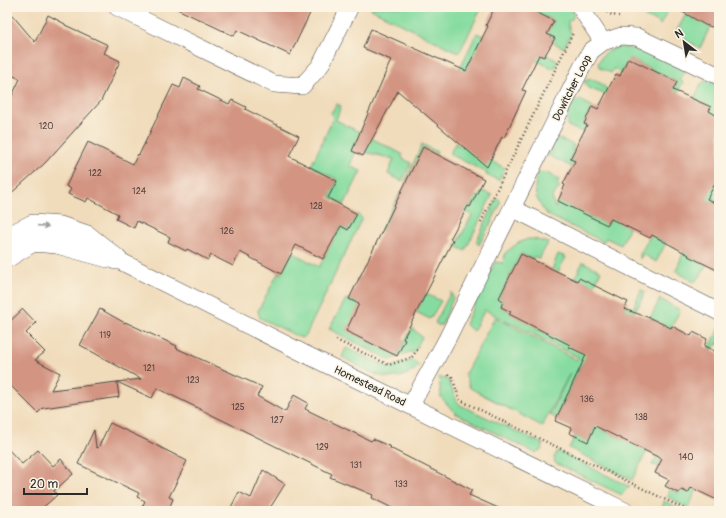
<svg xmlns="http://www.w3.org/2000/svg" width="726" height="518" font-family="Pangolin,sans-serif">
<rect width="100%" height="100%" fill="#fcf5e5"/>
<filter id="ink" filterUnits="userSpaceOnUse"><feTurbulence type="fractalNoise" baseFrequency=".025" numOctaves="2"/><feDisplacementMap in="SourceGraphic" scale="8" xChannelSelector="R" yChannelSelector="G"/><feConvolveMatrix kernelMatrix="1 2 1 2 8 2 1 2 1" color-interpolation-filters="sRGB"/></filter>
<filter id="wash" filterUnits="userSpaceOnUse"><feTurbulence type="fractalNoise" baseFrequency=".012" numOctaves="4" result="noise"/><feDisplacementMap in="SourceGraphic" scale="16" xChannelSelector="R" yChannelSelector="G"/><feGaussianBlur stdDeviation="0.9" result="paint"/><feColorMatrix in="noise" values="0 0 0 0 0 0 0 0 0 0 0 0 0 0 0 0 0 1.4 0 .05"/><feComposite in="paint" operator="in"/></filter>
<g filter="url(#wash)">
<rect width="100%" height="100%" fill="#f0dbba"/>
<path fill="#86dca0" stroke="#588466" d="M372 7H482L459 53 371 9Z
M526 7H569L574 14 572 19 568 21V24L571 34 564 48 552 42 547 34 554 21Z
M650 7H670L660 25 656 21 645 17Z
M686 14 712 23 700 48 675 34Z
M477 33 496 42 526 48 544 57 546 54 558 61 554 69 531 58 461 81 454 80Z
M620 47C643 49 665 61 686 71L680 80 683 82 668 112 681 169 711 108 694 99 701 84 707 80 719 86V117L716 116 715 183 719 176V205L714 203 688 256 707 265 699 278 694 282 676 271 685 248 684 180 656 238 666 243 656 262 643 254 640 259V254L659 220 628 224 627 227 629 228 621 245 606 238 603 242C590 235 577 229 564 223 559 220 552 218 547 214 536 203 531 186 539 172L542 173 545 172 559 180 557 184 560 187 552 197 555 208 559 201 608 225 622 197 605 184 548 155 555 139H560L574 145 572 150 574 151 570 159 575 161 573 164 627 190 584 133 568 126 567 124 569 120 566 117 575 100H580L592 106 584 124 645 152 607 95 588 88 584 81 591 79 602 84 607 90 661 114 677 82 629 58 620 74 614 68 611 73 600 68 598 64C602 53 609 50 620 47Z
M337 104 341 106 336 120 402 154V158L411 163 402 181 388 174 394 159 356 150 350 166 361 171 344 205 330 197 338 180 311 166 333 119 331 113Z
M455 143 505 168 499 180 486 175 487 173 450 154Z
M422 144 437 152 422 184 470 207 476 196 478 197 482 191 492 195 465 251 456 246 472 215 457 208 388 232 381 230 401 191 405 192 409 184 405 182Z
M497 198 500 200V205L479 245 476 242Z
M357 214 362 218 306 335 301 338 260 318 258 311 278 273 281 274 292 252 319 267 341 226 348 230Z
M528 239H534L548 243 539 259 534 256 533 259 521 254 499 298 503 301 501 307 511 312 510 314 551 273 558 254 566 257 558 272 552 292 535 328 564 342 591 284 575 277 583 262 601 271 585 306 598 361 626 305 633 309 641 290 645 292 639 305 632 315 668 327 650 318 660 299 680 310 663 344 709 349 719 329V345L716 344 712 350 658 466 652 465 656 457 627 382 603 430 647 451 632 480 569 448 575 436 588 441 617 380 582 363 556 418 550 415 570 373 542 426 470 388 465 374 495 317 577 360 578 357 485 310 473 331 465 324 495 262 503 263 505 253 518 243Z
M358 278 419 307 426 294 441 301 430 319 378 293 397 356 412 328 422 337 414 352H409L390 360 329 329 346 299 358 303 366 287 356 281Z
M451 292 453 298 442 325H438L435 323Z
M346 348 389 368 412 360 417 363 419 366C393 390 368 371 342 357Z
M439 377 448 380 457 401 460 405 543 444 542 449 535 453 455 413 441 397Z
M719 440V443L688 508 668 497 670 489 678 493 682 490 688 493 691 488 693 489Z
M558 451 630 487 626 489 622 495 555 463 554 457Z
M664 501 685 511H665L662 509Z"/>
<g id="blocks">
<path fill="#d39482" d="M173 7H313L290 55 237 30 234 36Z
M495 7H526L554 21 547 34 555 38 544 57 539 55 522 90 526 91 504 138 502 137 487 167 398 91 363 156 352 151 391 60 363 48 371 29 466 71 488 26 486 25Z
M674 7H719V29L705 25Z
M7 9 35 42 48 15 65 24V25L108 45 104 53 120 61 101 101 45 163 7 197V106L20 79 7 73Z
M628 58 677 82 673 90 711 107 709 111 719 117V176L707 199 719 205V271L688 256 689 255 652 235 650 238 611 219 607 225 558 201 565 185 563 184 575 161 570 159 587 125 584 124 592 106 598 109 616 74 620 76Z
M184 78 200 86 198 89 229 104 232 100 246 107 245 109 299 136 289 156 337 181 328 198 357 214 348 230 341 226 323 259 296 245 281 274 240 252 233 266 211 255 208 260 187 249 186 251 168 242 170 237 137 221 134 228 116 219 118 214 88 198 86 202 68 194 71 189 66 186 88 142 133 164 138 154 139 155 173 85 180 88Z
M423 147 484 179 470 207 468 206 450 239 453 240 403 339 405 340 397 356 346 331 359 304 349 299Z
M521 254 577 281 579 278 628 302 624 309 650 318 671 328 672 326 691 336 693 332 707 339 704 346 719 353V501L694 489 691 488 688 493 682 490 678 493 665 486 669 480 655 473 662 459 595 426 588 442 569 433 571 428 555 421 586 355 569 347 570 345 509 314 511 312 501 307 503 301 499 298Z
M23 309 36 323 26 333 45 352 35 360 60 373 51 390 117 382 119 397 43 408 38 413 7 382V324Z
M100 309 125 323V322L177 346 176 348 262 387 257 396 285 412 294 395 308 403 305 409 371 441 373 439 391 447 390 448 472 490 469 495 505 511H398L372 498 373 495 330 477 332 474 157 388 152 398 117 382 141 379 80 345Z
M110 423 148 441 187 461 169 497 173 499 168 511H140L145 501 137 497 139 493 78 464 94 430 96 447 98 448Z
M7 448 22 464 38 450 53 466 61 459 73 474 54 491 57 495 39 511H7Z
M263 470 285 484 270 508 277 511H229L239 492 251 498Z"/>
</g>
</g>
<g filter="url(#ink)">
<use href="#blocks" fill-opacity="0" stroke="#494540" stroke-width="1"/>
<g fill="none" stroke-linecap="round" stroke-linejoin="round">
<g stroke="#494540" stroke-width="18">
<path id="minor" d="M117 7 274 84 302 86 320 66 350 7
M580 7 603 42
M512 208 719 312
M116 259 305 354 625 511
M411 405 447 339 582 67 591 51 603 42 621 36 637 37 719 76"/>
</g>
<g stroke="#494540" stroke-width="22">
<path id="tertiary" d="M7 238 33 225 60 227 87 236 116 259
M7 257 33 241 57 243 108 257"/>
</g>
<path stroke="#494540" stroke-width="2.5" stroke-dasharray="1 3" stroke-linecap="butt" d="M607 12 612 15 619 16
M481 222 573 33
M336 340 389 365 413 357
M412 357 419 347
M448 375 452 377 460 400 689 511"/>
<use href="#minor" stroke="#fff" stroke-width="17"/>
<use href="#tertiary" stroke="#fff" stroke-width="21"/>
</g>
<defs><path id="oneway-solid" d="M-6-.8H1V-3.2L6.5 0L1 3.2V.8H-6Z"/></defs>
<use fill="#a0a0a0" href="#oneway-solid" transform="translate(43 226) rotate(4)"/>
</g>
<g text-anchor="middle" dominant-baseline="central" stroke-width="3.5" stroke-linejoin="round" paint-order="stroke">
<g font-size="9" fill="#554541">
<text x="46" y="126">120</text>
<text x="95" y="173">122</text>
<text x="139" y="191">124</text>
<text x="316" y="206">128</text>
<text x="227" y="231">126</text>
<text x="105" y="335">119</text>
<text x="149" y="368">121</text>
<text x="193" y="380">123</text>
<text x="587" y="399">136</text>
<text x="238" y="407">125</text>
<text x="641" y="417">138</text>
<text x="277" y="420">127</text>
<text x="322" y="447">129</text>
<text x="686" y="457">140</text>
<text x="356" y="465">131</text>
<text x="401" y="484">133</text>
</g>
<g font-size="11" fill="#2b2b2b" stroke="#fcf5e5">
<text transform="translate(572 88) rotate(-63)">Dowitcher Loop</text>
<text transform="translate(370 386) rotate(26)">Homestead Road</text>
</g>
</g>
<rect width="726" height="518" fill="none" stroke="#fcf5e5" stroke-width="24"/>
<g transform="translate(684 42) rotate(329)" stroke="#fcf5e5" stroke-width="3" paint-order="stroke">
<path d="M0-3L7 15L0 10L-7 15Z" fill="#2b2b2b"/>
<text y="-6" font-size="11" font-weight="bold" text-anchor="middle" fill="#2b2b2b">N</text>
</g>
<path d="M24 488v6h63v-6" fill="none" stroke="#2b2b2b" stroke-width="2"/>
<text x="30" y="488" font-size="12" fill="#2b2b2b" stroke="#fcf5e5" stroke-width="3" paint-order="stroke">20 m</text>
</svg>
